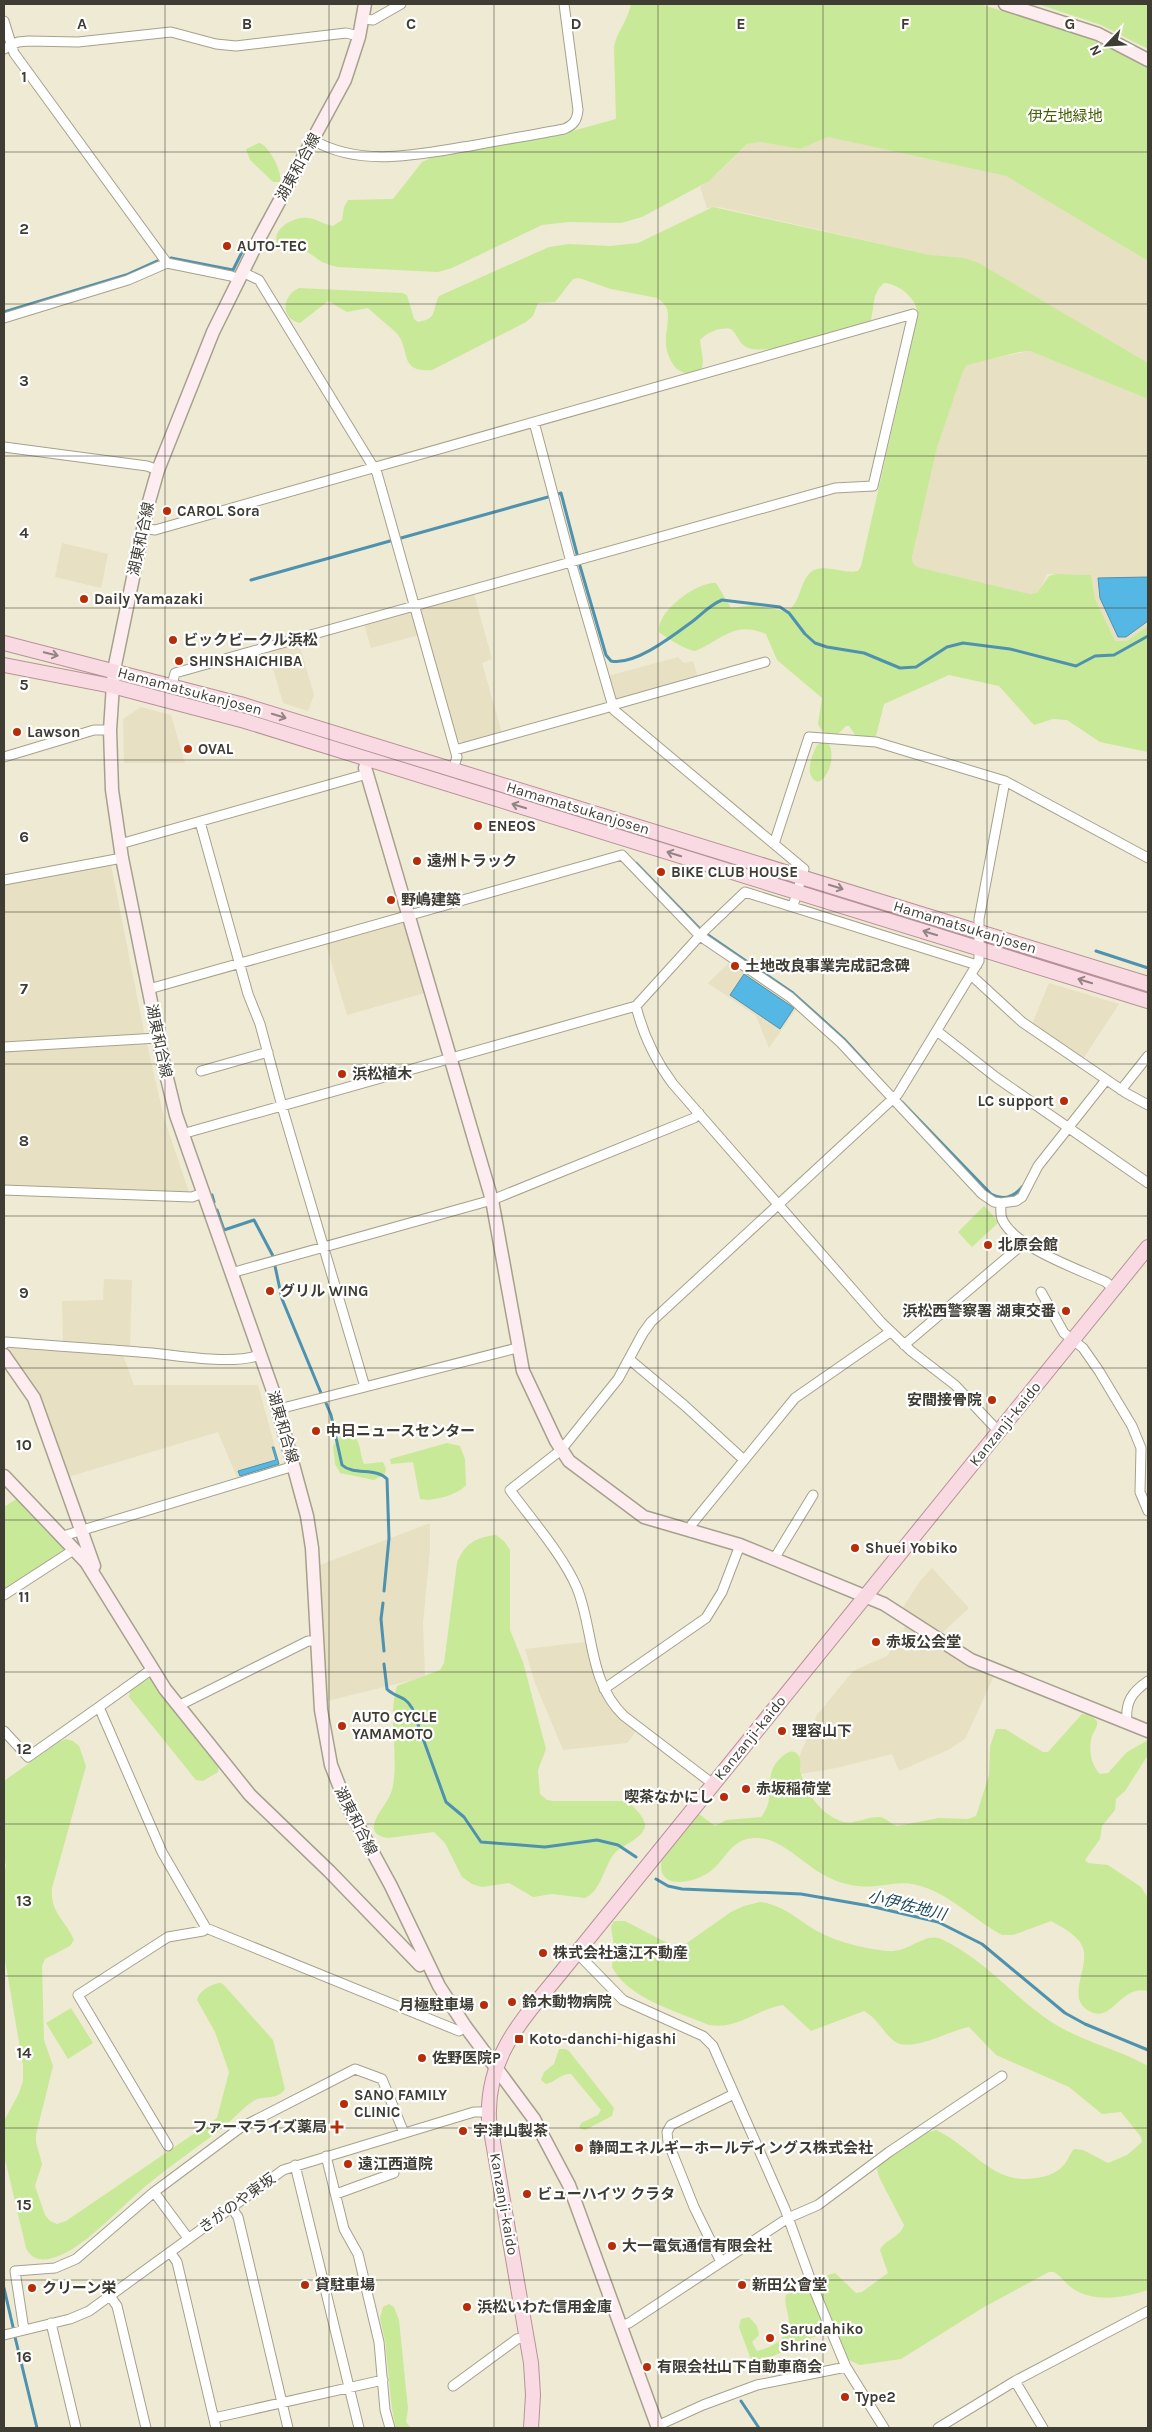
<svg xmlns="http://www.w3.org/2000/svg" width="1152" height="2432" font-family="Karla,'Noto Sans JP',sans-serif">
<rect width="100%" height="100%" fill="#efead4"/>
<path fill="#e7e0c2" d="M828 137 1006 176 1148 261V363L979 263 930 255 719 207 707 208 700 187 717 174 747 144 761 142 800 149Z
M1030 351 1148 399V626L1127 641H1115L1113 638 1095 599 1091 575 1047 574 1040 589 1037 593 1030 594 917 567 913 563 912 557 937 448 963 371 967 365 975 362Z
M62 543 108 554 101 588 55 577Z
M474 594 492 659 482 663 502 733 465 744 456 738 420 611 422 608Z
M410 612 413 613 419 635 371 648 364 624Z
M294 644 300 647 314 695 308 711 283 703 268 651Z
M678 657 684 663 693 661 698 678 616 701 608 676Z
M141 707 171 715 185 763H124L123 719Z
M111 865 145 1036 4 1043V885Z
M402 922 405 924 425 993 347 1015 326 944Z
M731 961 797 1008 769 1048 756 1016 708 983Z
M1049 983 1119 1004 1083 1059 1032 1024Z
M147 1044 164 1118 189 1192 4 1185V1051Z
M104 1279 132 1280 130 1346 63 1342 62 1301 103 1300Z
M10 1348 123 1355 134 1385H258L280 1465 237 1478 218 1432 68 1477 36 1389 8 1351Z
M430 1523V1550L423 1623 425 1677 327 1701 320 1565Z
M932 1568 969 1608 940 1635 902 1609 920 1581Z
M906 1625 957 1659 994 1676 965 1739 948 1750 899 1771 892 1754 836 1768 801 1774 799 1757 817 1715 853 1671 887 1656Z
M585 1642 604 1699 615 1713 636 1731 627 1743 563 1750 535 1683 525 1649Z"/>
<path fill="#c8e997" d="M631 4H979L1067 30 1095 41 1148 68V261L1006 176 828 137 800 149 761 142 747 144 709 181 642 217 621 223 569 222 542 225 452 268 438 272 337 267C333 266 327 264 322 262 315 258 311 252 302 251 295 250 290 255 284 250 263 236 290 216 307 218 316 218 324 225 333 226L342 220 344 207 348 200 393 199 422 162 437 155 565 133 616 119 614 48C616 32 628 21 631 4Z
M1038 4H1148V49L1101 25Z
M259 143C269 145 283 173 280 182H273L250 160 246 149Z
M713 207 930 255 964 258 979 263 1148 363V399L1030 351 1019 352 967 365 963 371 937 448 912 557 913 563 917 567 1030 594 1037 593 1049 576 1056 574 1091 575 1095 599 1115 641H1127L1148 626V752L1100 742 1067 720 1053 719 1034 725 999 686 949 675 884 704 876 736H856L849 726H846L838 734C829 736 822 733 818 724L822 698 777 660 766 634C734 620 722 640 695 651 686 650 665 637 659 632 656 611 698 581 716 583L731 608 753 605 784 611C800 609 799 584 809 574 821 561 843 575 858 571L861 566 918 315C917 299 900 284 884 283L879 288 875 296 871 320 864 324C839 331 767 358 746 347 739 343 737 334 731 329 720 327 708 332 700 340L703 361 702 368C682 382 669 365 666 345 665 333 670 320 667 309 665 304 661 301 657 298L611 289 579 278 573 279 555 302 538 303 533 316 526 322 432 370C399 373 410 350 398 335 389 325 377 317 368 308L347 312 328 301 300 323C281 319 281 296 299 288L402 293 407 295 414 319 418 322C438 319 432 310 439 296L549 247 569 244 610 246 638 243Z
M823 742 829 744C835 755 830 777 818 782 803 777 812 755 817 745Z
M984 1206 999 1222 972 1247 958 1232Z
M347 1435C362 1435 359 1453 364 1464L383 1462 386 1469 385 1474 374 1480 340 1473 335 1464 333 1446 340 1437Z
M447 1443 460 1446 465 1459 466 1485C458 1495 432 1502 420 1499L413 1462 391 1464 390 1459Z
M18 1498 69 1550 4 1592V1507Z
M496 1535 504 1541 510 1550V1630L523 1662 546 1749 538 1770 540 1794 547 1800 553 1801H627C633 1806 644 1816 645 1825 645 1838 621 1845 614 1854 604 1867 601 1891 585 1898L552 1894 533 1897 509 1883 482 1887 472 1884 462 1877 445 1843 434 1832 388 1838C356 1833 388 1806 392 1790 400 1758 387 1717 397 1686L440 1670 444 1663 457 1563C464 1544 476 1537 496 1535Z
M149 1678 219 1766 218 1772 203 1781 196 1780 129 1697 130 1690Z
M1082 1714 1091 1715 1097 1721C1098 1728 1094 1730 1092 1736 1088 1749 1091 1765 1100 1774L1108 1773 1127 1752 1148 1740V1755L1125 1791 1116 1799 1115 1810 1102 1826 1100 1839 1085 1860 1088 1863 1108 1865 1141 1887 1148 1898V1991C1121 1984 1113 2022 1091 2012 1064 2000 1090 1968 1083 1948 1079 1936 1062 1927 1051 1921L1013 1935H1002C974 1920 949 1893 917 1885 903 1881 891 1885 876 1886 862 1888 845 1885 832 1879 807 1869 782 1837 756 1838 750 1838 743 1839 738 1843 727 1850 722 1862 712 1870 695 1884 654 1892 662 1858L699 1814 715 1826 726 1820 761 1817C779 1796 759 1774 784 1755 789 1751 794 1750 798 1755 802 1760 799 1768 801 1774 806 1793 820 1812 838 1820 851 1827 866 1816 880 1817 886 1818 891 1824 897 1826L939 1818 968 1819 976 1816 989 1775 990 1746 996 1729H1005L1043 1752H1048Z
M66 1739 73 1741 79 1746 86 1766 52 1888C50 1913 65 1919 74 1940L70 1946 45 1959 42 1966 44 2040 53 2066 36 2135V2142L42 2164 35 2186 45 2215 50 2221 57 2224 66 2221 217 2118 229 2072 215 2032 197 2000C199 1991 212 1983 221 1983L224 1985 273 2040 285 2089C276 2101 266 2095 255 2100 244 2106 231 2122 220 2130 196 2148 170 2166 147 2185 124 2204 86 2245 61 2255 47 2261 33 2263 26 2248L4 2155V2121L19 2093 23 2081V2066L4 1954V1873L6 1865 4 1859V1781L59 1742Z
M760 1902C785 1905 799 1922 821 1933 837 1942 871 1950 888 1951 908 1953 922 1934 939 1938 984 1958 1013 1997 1053 2023 1083 2042 1118 2049 1148 2066V2290C1124 2298 1094 2303 1072 2288 1065 2283 1061 2276 1054 2272H1049L984 2307 901 2359 860 2365 849 2360 819 2291 818 2283 822 2277 835 2273 856 2293 862 2292 888 2273 880 2250C885 2239 900 2238 904 2225L879 2177 877 2169 882 2162 925 2133 936 2130C973 2147 993 2186 1036 2178 1045 2177 1054 2174 1061 2168 1067 2163 1069 2155 1074 2149L1083 2150 1108 2163 1127 2155 1142 2142 1141 2137 1121 2112 1102 2114 1069 2087 996 2055 969 2027C950 2030 910 2054 894 2041 883 2032 877 2018 864 2011L811 2031 783 2005C757 2009 737 2030 709 2025 678 2012 627 1998 612 1967L614 1947 611 1927 614 1921H625L675 1947 684 1945 731 1912 744 1906Z
M71 2008 93 2043 68 2059 46 2023Z
M559 2049H565L569 2051 614 2108 612 2116 585 2130 579 2128 581 2123 598 2115 601 2110 571 2074C561 2073 556 2082 546 2084L541 2080 544 2072 554 2064Z
M804 2287C814 2292 827 2322 823 2333L758 2363 752 2362 739 2327 741 2319 749 2317 757 2326 759 2335 752 2342 757 2351C775 2347 793 2336 788 2315 787 2308 784 2303 786 2295Z
M389 2304 394 2307 399 2320 408 2409 406 2422 411 2428H396L392 2409 385 2341 380 2318 383 2307Z"/>
<path fill="#55b7e4" stroke="#4e92af" d="M1148 577V621L1126 637H1118L1100 598 1098 578Z
M744 974 794 1008 780 1029 730 995Z
M272 1447H274L279 1464 240 1476 238 1471 276 1460Z"/>
<g fill="none" stroke-linecap="round" stroke-linejoin="round">
<path stroke="#4e92af" stroke-width="3" d="M171 258 233 270 246 244
M4 312 126 275 157 261
M558 494 561 493 577 554
M401 538 548 497
M580 566 606 655 611 661C635 666 674 635 693 621 703 613 710 605 722 600L780 607 789 613 805 634 815 643 827 647 864 653 900 668 916 667 947 647 963 643 1010 649 1076 666 1095 656 1114 655 1148 636
M251 580 390 541
M636 863 699 928
M708 935 793 993 844 1039 868 1065
M1096 951 1148 968
M902 1102 991 1194C1003 1201 1014 1197 1023 1186
M212 1195 214 1202
M217 1210 224 1230 254 1220 273 1256
M275 1266 282 1299 321 1393
M326 1403 331 1415 342 1465C354 1476 376 1467 387 1479L389 1538 384 1591
M383 1603 381 1619 384 1651
M384 1664 387 1689C395 1698 404 1694 412 1708L446 1802 464 1817 481 1842 545 1847 597 1840 618 1845 636 1857
M656 1879 668 1886 682 1889 801 1894 870 1906 938 1922 982 1944 1065 2013 1085 2024 1148 2050
M4 2288 13 2327
M15 2337 37 2428
M741 2401 759 2428"/>
<g stroke="#a6a18d" stroke-width="11">
<path id="street" d="M363 19 373 20 401 4
M4 21 14 53 167 263
M4 49 18 42 29 41 78 42 171 32 216 44 236 46 346 33 359 36
M313 140C361 168 419 154 470 146 501 140 533 135 564 129 574 125 577 120 578 110L564 4
M242 272 259 280 377 473 457 757 453 769
M4 318 128 280 167 263 231 276 239 279
M534 422 571 562 614 710 804 869 793 906
M4 447 147 466 158 470
M143 528 155 530 913 314 873 486 835 488 175 673 172 685
M613 705 765 662
M455 750 613 706
M4 757 94 730H110
M200 822 248 994 260 1024 283 1110 365 1387
M120 844 367 774
M774 844 809 737 876 742 1005 781 1148 858
M4 880 122 858
M971 975 1022 1022 1126 1093 1148 1105
M149 989 622 855 700 936 790 997 841 1043 982 1194 994 1202 1001 1203 1016 1201 1022 1197 1038 1166 1106 1080
M636 1006C643 1035 655 1060 673 1084L881 1322 911 1351 955 1385 999 1432
M937 1031 997 1078 1148 1183
M4 1047 158 1038
M201 1071 268 1052
M1121 1090 1148 1056
M182 1134 636 1006 705 930 745 892 977 965
M4 1190 192 1197 203 1193
M1001 1203C1001 1209 1000 1214 1002 1219 1014 1247 1078 1269 1106 1282L1114 1289
M231 1273 492 1200 694 1118 699 1113
M1041 1292 1064 1333 1083 1348 1099 1371 1132 1426 1141 1448 1140 1492 1148 1511
M4 1344 6 1342C51 1346 95 1348 139 1352 174 1354 229 1366 260 1355
M904 1345 1024 1243
M629 1359 684 1405 744 1460
M279 1409 517 1348
M691 1532 692 1524 795 1398 890 1332
M63 1536 294 1466
M774 1559 813 1495
M4 1595 75 1549
M152 1669 99 1707 162 1852 206 1928 459 2031 465 2026
M604 1689 706 1618 722 1592 740 1545
M178 1706 308 1641H317
M1127 1722C1125 1702 1132 1692 1148 1681
M4 1731 28 1757 99 1707
M713 1784 624 1716C588 1682 594 1630 577 1588 563 1555 531 1519 510 1490L561 1450 618 1379 643 1333 651 1322 898 1094 979 961V919L1005 781
M577 1953 623 2000 703 2036 713 2046 785 2209 815 2292 846 2367 884 2428
M168 2146 78 1995 168 1937 203 1931 206 1928
M326 2156 344 2229 358 2254 379 2342 385 2410 390 2428
M295 2165 359 2428
M154 2192 188 2238
M336 2194 394 2173
M231 2207 238 2217 288 2428
M170 2252 177 2262 216 2428
M721 2262 694 2207 668 2142 667 2132 671 2125 734 2094
M110 2296 117 2306 146 2428
M51 2323 76 2428
M620 2326 629 2323 788 2218 818 2205 889 2152 1002 2076
M24 2330 15 2271 55 2268 76 2259 154 2192 240 2128 355 2069 382 2079 404 2133
M4 2335 70 2319 89 2311 283 2170 474 2112H489
M1015 2381 1043 2428
M453 2386 517 2339 527 2337
M214 2418 383 2380
M657 2426 703 2405 757 2385 846 2367
M938 2428 1015 2381 1148 2311"/>
</g>
<g stroke="#a6a18d" stroke-width="15">
<path id="secondary" d="M365 4 359 37 345 80 260 237 213 332 158 470 148 505 114 670 110 730 112 790 122 858 164 1066 176 1115 273 1391 307 1516 312 1548 321 1710 331 1765 346 1803 391 1886 439 1986 465 2026 534 2119 569 2185 658 2428
M1005 4 1098 34 1148 60
M368 759 365 768 367 774 492 1200 523 1371 556 1441 569 1461 644 1517 740 1545 884 1604 971 1660 1148 1731
M4 1355 34 1398 94 1566
M4 1476 86 1562 165 1689 250 1795 329 1871 420 1965 427 1961"/>
</g>
<g stroke="#b69298" stroke-width="16">
<path id="primary" d="M4 643 240 704 1148 984
M4 665 112 686 245 721 1148 1001
M531 2428 533 2395 531 2363 489 2119C486 2052 528 2014 567 1965L1148 1247"/>
</g>
<use href="#street" stroke="#fff" stroke-width="9"/>
<use href="#secondary" stroke="#fdecf0" stroke-width="12"/>
<use href="#primary" stroke="#fadae2" stroke-width="14"/>
</g>
<defs><path id="oneway-shaft" d="M-6 0H5M1.5-3L5.5 0L1.5 3" fill="none" stroke-width="1.6" stroke-linecap="round" stroke-linejoin="round" transform="scale(1.25)"/></defs>
<g stroke="#938382">
<use href="#oneway-shaft" transform="translate(51 654) rotate(14)"/>
<use href="#oneway-shaft" transform="translate(279 716) rotate(17)"/>
<use href="#oneway-shaft" transform="translate(519 806) rotate(-163)"/>
<use href="#oneway-shaft" transform="translate(674 854) rotate(-163)"/>
<use href="#oneway-shaft" transform="translate(836 887) rotate(17)"/>
<use href="#oneway-shaft" transform="translate(930 933) rotate(-163)"/>
<use href="#oneway-shaft" transform="translate(1085 981) rotate(-163)"/>
</g>
<path fill="none" stroke="#3e3c33" stroke-width="1" stroke-opacity="0.55" d="M165 4V2428M329 4V2428M494 4V2428M658 4V2428M823 4V2428M987 4V2428M4 152H1148M4 304H1148M4 456H1148M4 608H1148M4 760H1148M4 912H1148M4 1064H1148M4 1216H1148M4 1368H1148M4 1520H1148M4 1672H1148M4 1824H1148M4 1976H1148M4 2128H1148M4 2280H1148"/>
<g fill="#b72d08" stroke="#fff" stroke-width="2">
<circle cx="227" cy="246" r="5"/>
<circle cx="167" cy="511" r="5"/>
<circle cx="84" cy="599" r="5"/>
<circle cx="173" cy="640" r="5"/>
<circle cx="179" cy="661" r="5"/>
<circle cx="17" cy="732" r="5"/>
<circle cx="188" cy="749" r="5"/>
<circle cx="478" cy="826" r="5"/>
<circle cx="417" cy="861" r="5"/>
<circle cx="661" cy="872" r="5"/>
<circle cx="391" cy="900" r="5"/>
<circle cx="735" cy="966" r="5"/>
<circle cx="342" cy="1074" r="5"/>
<circle cx="1064" cy="1101" r="5"/>
<circle cx="988" cy="1245" r="5"/>
<circle cx="270" cy="1291" r="5"/>
<circle cx="1066" cy="1311" r="5"/>
<circle cx="992" cy="1400" r="5"/>
<circle cx="316" cy="1431" r="5"/>
<circle cx="855" cy="1548" r="5"/>
<circle cx="876" cy="1642" r="5"/>
<circle cx="342" cy="1726" r="5"/>
<circle cx="782" cy="1731" r="5"/>
<circle cx="746" cy="1789" r="5"/>
<circle cx="724" cy="1797" r="5"/>
<circle cx="543" cy="1953" r="5"/>
<circle cx="512" cy="2002" r="5"/>
<circle cx="484" cy="2005" r="5"/>
<rect x="514" y="2034" width="10" height="10" rx="2.5"/>
<circle cx="422" cy="2058" r="5"/>
<circle cx="344" cy="2104" r="5"/>
<path d="M334.5 2119.5h5v5h5v5h-5v5h-5v-5h-5v-5h5z"/>
<circle cx="463" cy="2131" r="5"/>
<circle cx="579" cy="2148" r="5"/>
<circle cx="348" cy="2164" r="5"/>
<circle cx="527" cy="2194" r="5"/>
<circle cx="612" cy="2246" r="5"/>
<circle cx="305" cy="2285" r="5"/>
<circle cx="742" cy="2285" r="5"/>
<circle cx="32" cy="2288" r="5"/>
<circle cx="467" cy="2307" r="5"/>
<circle cx="770" cy="2338" r="5"/>
<circle cx="647" cy="2367" r="5"/>
<circle cx="845" cy="2397" r="5"/>
</g>
<g text-anchor="middle" dominant-baseline="central" stroke-width="4.5" stroke-linejoin="round" paint-order="stroke">
<g font-size="15" fill="#456003" stroke="#fff">
<text x="1065" y="116">伊左地緑地</text>
</g>
<g font-size="15" fill="#3e3c33" stroke="#fff">
<text transform="translate(298 167) rotate(-61)">湖東和合線</text>
<text transform="translate(141 539) rotate(-78)">湖東和合線</text>
<text transform="translate(190 691) rotate(15)">Hamamatsukanjosen</text>
<text transform="translate(578 808) rotate(17)">Hamamatsukanjosen</text>
<text transform="translate(965 927) rotate(17)">Hamamatsukanjosen</text>
<text transform="translate(159 1041) rotate(78)">湖東和合線</text>
<text transform="translate(1005 1424) rotate(-51)">Kanzanji-kaido</text>
<text transform="translate(283 1427) rotate(74)">湖東和合線</text>
<text transform="translate(750 1738) rotate(-51)">Kanzanji-kaido</text>
<text transform="translate(356 1821) rotate(63)">湖東和合線</text>
<text transform="translate(237 2203) rotate(-36)">きがのや東坂</text>
<text transform="translate(504 2204) rotate(80)">Kanzanji-kaido</text>
</g>
<g font-size="15" font-weight="bold" fill="#3e3c33" stroke="#fff" text-anchor="start">
<text x="237" y="246">AUTO-TEC</text>
<text x="177" y="511">CAROL Sora</text>
<text x="94" y="599">Daily Yamazaki</text>
<text x="183" y="640">ビックビークル浜松</text>
<text x="189" y="661">SHINSHAICHIBA</text>
<text x="27" y="732">Lawson</text>
<text x="198" y="749">OVAL</text>
<text x="488" y="826">ENEOS</text>
<text x="427" y="861">遠州トラック</text>
<text x="671" y="872">BIKE CLUB HOUSE</text>
<text x="401" y="900">野嶋建築</text>
<text x="745" y="966">土地改良事業完成記念碑</text>
<text x="352" y="1074">浜松植木</text>
<text x="1054" y="1101" text-anchor="end">LC support</text>
<text x="998" y="1245">北原会館</text>
<text x="280" y="1291">グリル WING</text>
<text x="1056" y="1311" text-anchor="end">浜松西警察署 湖東交番</text>
<text x="982" y="1400" text-anchor="end">安間接骨院</text>
<text x="326" y="1431">中日ニュースセンター</text>
<text x="865" y="1548">Shuei Yobiko</text>
<text x="886" y="1642">赤坂公会堂</text>
<text x="352" y="1717">AUTO CYCLE<tspan x="352" dy="17">YAMAMOTO</tspan></text>
<text x="792" y="1731">理容山下</text>
<text x="756" y="1789">赤坂稲荷堂</text>
<text x="714" y="1797" text-anchor="end">喫茶なかにし</text>
<text x="553" y="1953">株式会社遠江不動産</text>
<text x="522" y="2002">鈴木動物病院</text>
<text x="474" y="2005" text-anchor="end">月極駐車場</text>
<text x="529" y="2039">Koto-danchi-higashi</text>
<text x="432" y="2058">佐野医院P</text>
<text x="354" y="2095">SANO FAMILY<tspan x="354" dy="17">CLINIC</tspan></text>
<text x="327" y="2127" text-anchor="end">ファーマライズ薬局</text>
<text x="473" y="2131">宇津山製茶</text>
<text x="589" y="2148">静岡エネルギーホールディングス株式会社</text>
<text x="358" y="2164">遠江西道院</text>
<text x="537" y="2194">ビューハイツ クラタ</text>
<text x="622" y="2246">大一電気通信有限会社</text>
<text x="315" y="2285">貸駐車場</text>
<text x="752" y="2285">新田公會堂</text>
<text x="42" y="2288">クリーン栄</text>
<text x="477" y="2307">浜松いわた信用金庫</text>
<text x="780" y="2329">Sarudahiko<tspan x="780" dy="17">Shrine</tspan></text>
<text x="657" y="2367">有限会社山下自動車商会</text>
<text x="855" y="2397">Type2</text>
</g>
<g font-size="16" font-style="italic" fill="#20495d" stroke="#fff">
<text transform="translate(907 1905) rotate(14)">小伊佐地川</text>
</g>
</g>
<g font-size="16" text-anchor="middle" font-weight="bold" fill="#3e3c33" stroke="#fff" stroke-width="4.5" stroke-linejoin="round" paint-order="stroke">
<text x="82" y="29">A</text>
<text x="247" y="29">B</text>
<text x="411" y="29">C</text>
<text x="576" y="29">D</text>
<text x="741" y="29">E</text>
<text x="905" y="29">F</text>
<text x="1070" y="29">G</text>
<text x="24" y="82">1</text>
<text x="24" y="234">2</text>
<text x="24" y="386">3</text>
<text x="24" y="538">4</text>
<text x="24" y="690">5</text>
<text x="24" y="842">6</text>
<text x="24" y="994">7</text>
<text x="24" y="1146">8</text>
<text x="24" y="1298">9</text>
<text x="24" y="1450">10</text>
<text x="24" y="1602">11</text>
<text x="24" y="1754">12</text>
<text x="24" y="1906">13</text>
<text x="24" y="2058">14</text>
<text x="24" y="2210">15</text>
<text x="24" y="2362">16</text>
</g>
<rect width="1152" height="2432" fill="none" stroke="#3e3c33" stroke-width="10"/>
<g transform="translate(1107 45) rotate(245)" stroke="#ffffff" stroke-width="4" paint-order="stroke">
<path d="M0-4L9 19L0 12L-9 19Z" fill="#3e3c33"/>
<text y="-8" font-size="14" font-weight="bold" text-anchor="middle" fill="#3e3c33">N</text>
</g>
</svg>
